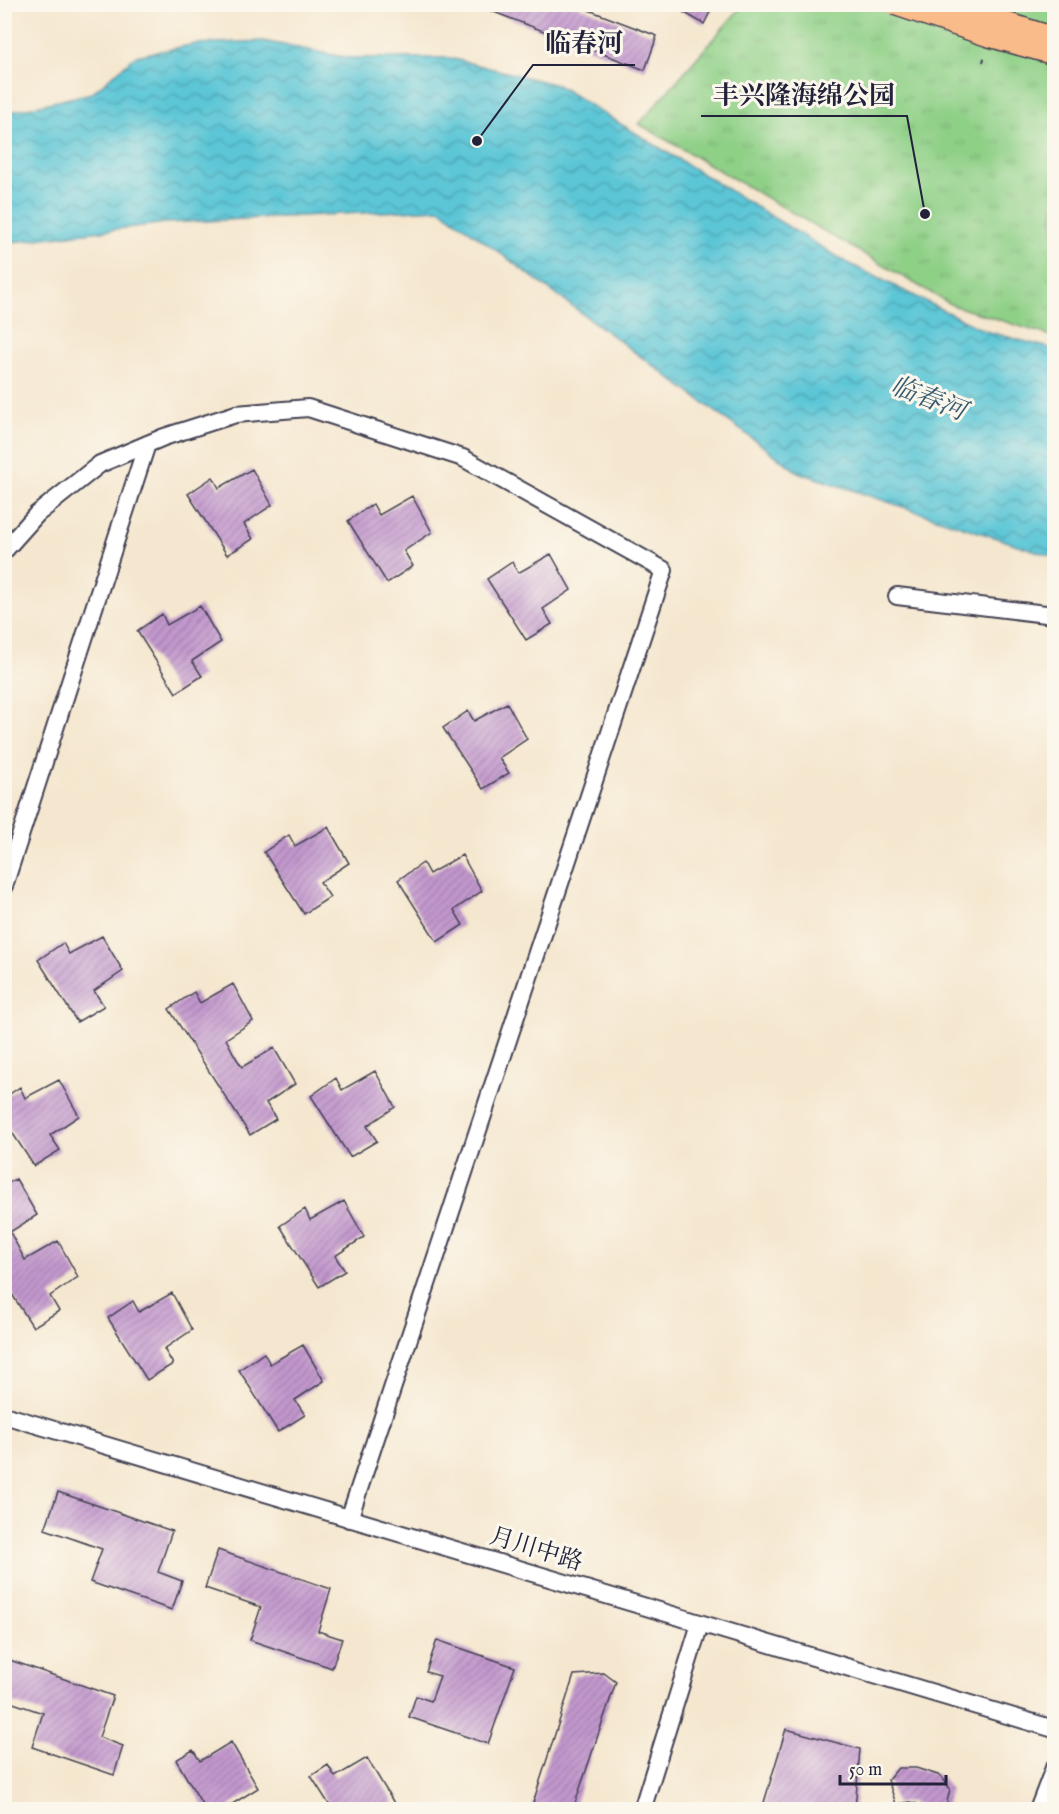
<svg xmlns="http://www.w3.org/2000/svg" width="1059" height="1814" font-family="'IM FELL English','Noto Serif SC',serif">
<defs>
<pattern id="grass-tufts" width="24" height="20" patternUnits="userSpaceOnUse" patternTransform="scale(1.5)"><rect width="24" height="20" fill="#8fd087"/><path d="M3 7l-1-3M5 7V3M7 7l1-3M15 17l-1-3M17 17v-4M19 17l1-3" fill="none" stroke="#7bb275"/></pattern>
<pattern id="water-waves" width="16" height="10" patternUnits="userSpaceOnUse" patternTransform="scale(1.5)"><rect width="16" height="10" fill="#5bc6d6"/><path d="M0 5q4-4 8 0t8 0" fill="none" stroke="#4ba0af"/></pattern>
<pattern id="building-hatch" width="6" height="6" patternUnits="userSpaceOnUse" patternTransform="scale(1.5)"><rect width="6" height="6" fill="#c398ce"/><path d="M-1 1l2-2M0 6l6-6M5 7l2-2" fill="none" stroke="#9e7ca8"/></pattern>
</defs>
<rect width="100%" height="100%" fill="#fbf7ec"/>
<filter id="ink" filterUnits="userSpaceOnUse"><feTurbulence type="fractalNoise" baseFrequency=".0167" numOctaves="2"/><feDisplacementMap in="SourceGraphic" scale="12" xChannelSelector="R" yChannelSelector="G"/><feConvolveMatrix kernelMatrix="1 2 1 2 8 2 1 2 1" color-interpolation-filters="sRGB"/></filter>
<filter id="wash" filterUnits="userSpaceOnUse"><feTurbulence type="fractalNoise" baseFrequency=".008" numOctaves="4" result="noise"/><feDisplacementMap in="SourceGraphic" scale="24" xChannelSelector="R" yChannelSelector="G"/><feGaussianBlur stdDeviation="1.35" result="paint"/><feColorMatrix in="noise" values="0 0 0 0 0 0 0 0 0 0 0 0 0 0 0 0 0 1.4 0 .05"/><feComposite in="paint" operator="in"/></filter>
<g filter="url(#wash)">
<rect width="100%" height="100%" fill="#f5e7cf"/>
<path fill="url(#grass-tufts)" stroke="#587961" stroke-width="1.5" d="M743 5H1054V337L952 305 639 124Z"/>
<path fill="url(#water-waves)" stroke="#3e7488" stroke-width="1.5" d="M263 41 349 58H450L557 85 846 262 985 331 1054 349V557L798 472 440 209 165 223 5 243V113L92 93 136 56 196 44Z"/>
<g id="blocks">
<path fill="url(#building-hatch)" d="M473 4H573L657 36 645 70Z
M669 4H714L704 24Z
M252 469 272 505 244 524 253 539 227 555 188 494 213 477 219 488Z
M412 496 432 532 404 551 413 566 387 583 348 521 373 504 379 515Z
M551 554 571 590 543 609 552 624 526 640 487 579 512 562 518 573Z
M200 606 221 642 192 661 202 676 176 693 137 631 162 614 167 625Z
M507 703 527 739 499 758 509 773 483 789 443 728 468 711 474 721Z
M328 827 349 863 320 882 330 897 304 914 264 852 289 835 295 846Z
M462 855 482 891 454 910 463 925 437 942 398 880 423 863 429 874Z
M102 936 123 971 94 991 104 1006 77 1022 38 960 63 943 69 954Z
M233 984 253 1021 226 1039 235 1056 242 1067 274 1048 295 1084 266 1103 276 1119 250 1135 169 1009 194 992 200 1003Z
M375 1071 395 1107 367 1126 377 1141 350 1157 311 1096 336 1078 342 1090Z
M59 1080 79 1116 50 1135 60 1150 34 1166 4 1120V1098L20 1087 25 1098Z
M16 1179 37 1215 10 1232 25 1260 58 1241 78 1277 50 1296 59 1311 33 1327 4 1282V1185Z
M344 1201 364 1237 335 1256 345 1271 319 1287 280 1226 305 1209 310 1220Z
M172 1293 192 1330 164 1349 173 1364 147 1380 108 1318 133 1301 139 1312Z
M303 1345 324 1381 295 1400 305 1415 278 1432 239 1370 264 1353 270 1364Z
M58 1492 172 1531 158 1572 182 1581 172 1610 90 1582 102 1549 45 1529Z
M218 1550 331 1589 318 1631 342 1639 332 1668 250 1640 261 1607 205 1588Z
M437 1640 515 1667 488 1744 409 1717 416 1696 431 1701 440 1676 426 1672Z
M4 1658 113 1696 99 1737 123 1746 114 1775 32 1747 43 1713 4 1700Z
M604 1673 616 1682 573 1809H531L574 1675Z
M786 1729 860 1749 855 1809H762Z
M231 1742 258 1788 229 1806 231 1809H205L176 1760 193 1750 200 1761Z
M367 1758 394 1803 383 1809H332L311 1776 328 1765 335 1777Z
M898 1768H916L941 1776 950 1789 947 1802 953 1809H934L910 1802 896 1804 888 1780Z"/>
</g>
</g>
<g filter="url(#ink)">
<use href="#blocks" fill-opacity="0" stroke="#424051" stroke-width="1.5"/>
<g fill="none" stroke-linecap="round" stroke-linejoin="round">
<g stroke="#424051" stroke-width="20">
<path id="minor" d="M4 551 37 514 100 464 164 437 236 414 308 408 463 458 664 570 349 1519
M897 596 1054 615
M4 886 147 444
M4 1415 1054 1729
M642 1810 700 1624
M1038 1810 1054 1768"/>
</g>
<path stroke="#424051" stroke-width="2" stroke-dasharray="4.5 4.5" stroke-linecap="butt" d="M983 62 985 54"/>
<use href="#minor" stroke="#fff" stroke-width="16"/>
<g stroke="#424051" stroke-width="24" stroke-linecap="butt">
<path id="major-bridge" d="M894 4 989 36 1054 54
M945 4 1054 38"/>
</g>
<use href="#major-bridge" stroke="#fabb8b" stroke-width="21"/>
</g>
</g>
<g text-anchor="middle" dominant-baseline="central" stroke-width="6" stroke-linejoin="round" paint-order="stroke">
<g font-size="24" fill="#22223b" stroke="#fbf7ec">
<text transform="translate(536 1550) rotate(17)">月川中路</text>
</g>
<g font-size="26" font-style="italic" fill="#365b71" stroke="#fbf7ec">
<text transform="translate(928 399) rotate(21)">临春河</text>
</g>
</g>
<path fill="none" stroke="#22223b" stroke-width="2" d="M477 141L533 65H635M925 214L907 116H701"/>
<g fill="#22223b" stroke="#fbf7ec" stroke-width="2">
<circle cx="477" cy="141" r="6"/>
<circle cx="925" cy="214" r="6"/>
</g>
<g font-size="26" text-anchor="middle" font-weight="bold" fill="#22223b" stroke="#fbf7ec" stroke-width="6" stroke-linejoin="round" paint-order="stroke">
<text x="584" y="52">临春河</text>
<text x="804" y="104">丰兴隆海绵公园</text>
</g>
<rect width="1059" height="1814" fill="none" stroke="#fbf7ec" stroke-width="24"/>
<path d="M840 1775v9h106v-9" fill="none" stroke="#22223b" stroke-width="3"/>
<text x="849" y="1775" font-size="18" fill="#22223b" stroke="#fbf7ec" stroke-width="4.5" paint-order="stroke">50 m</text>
</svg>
